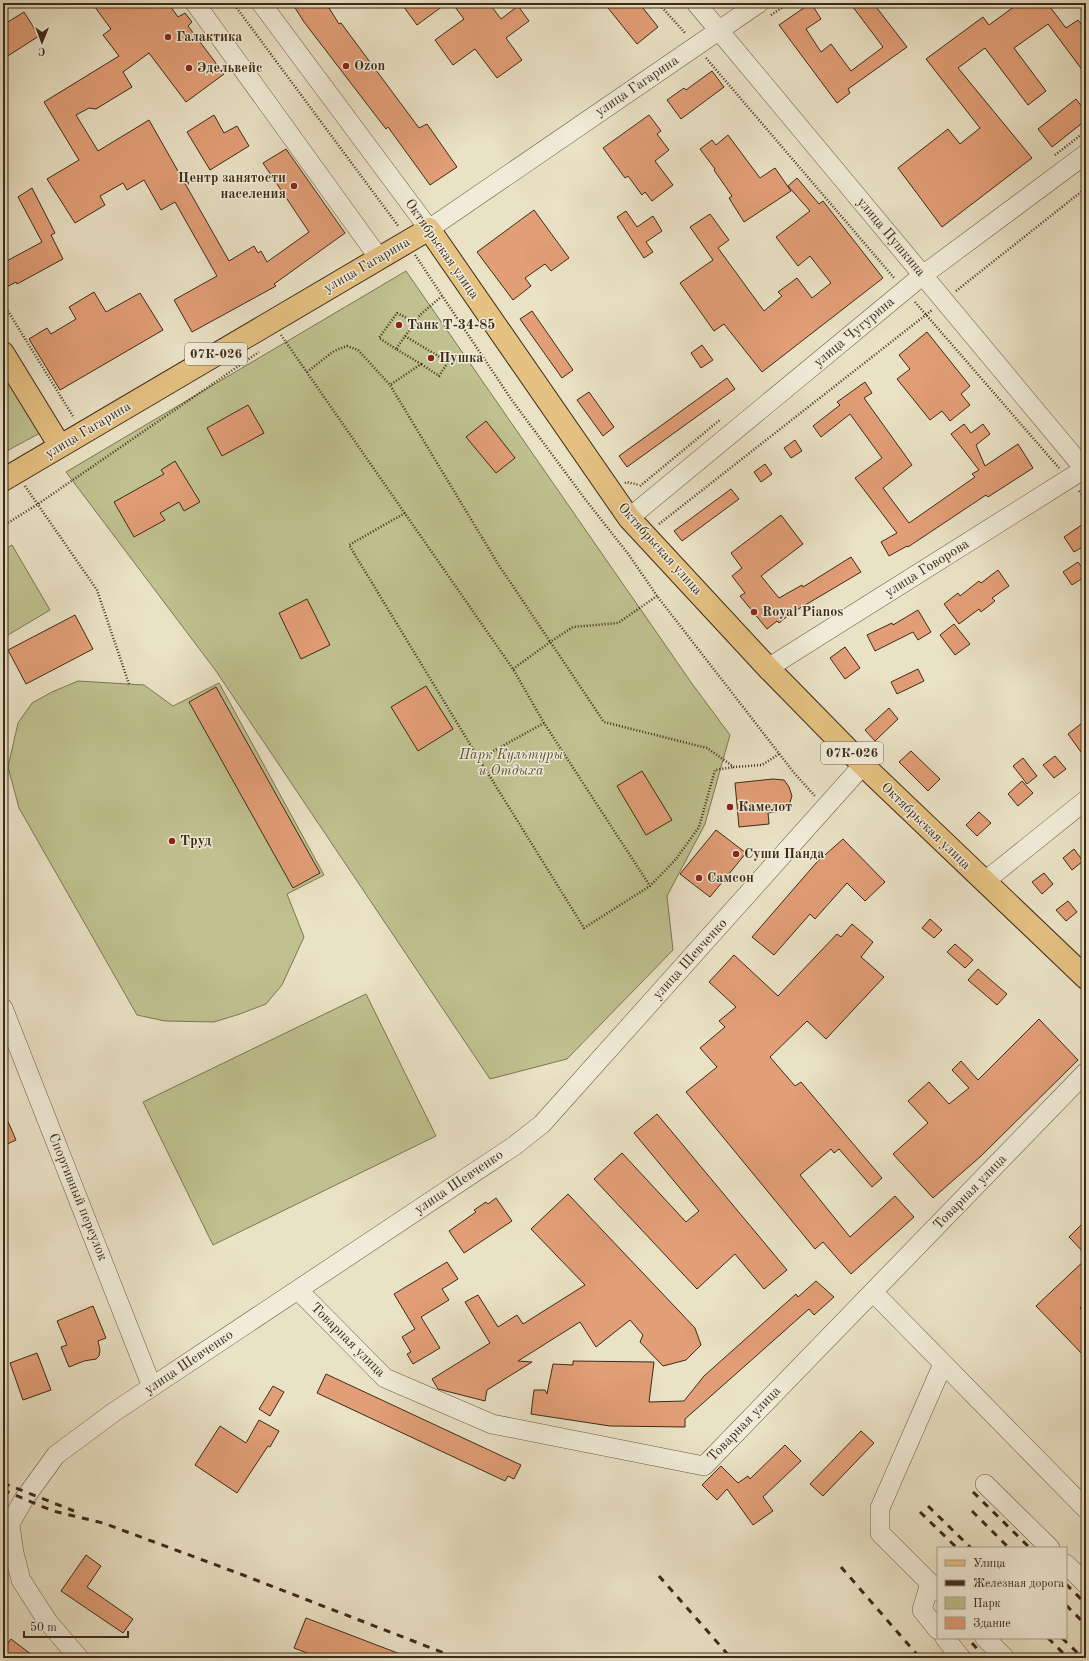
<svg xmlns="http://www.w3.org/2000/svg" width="1089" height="1661" font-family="'Old Standard TT',serif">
<rect width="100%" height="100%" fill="#eae2c5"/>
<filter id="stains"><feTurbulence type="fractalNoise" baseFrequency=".005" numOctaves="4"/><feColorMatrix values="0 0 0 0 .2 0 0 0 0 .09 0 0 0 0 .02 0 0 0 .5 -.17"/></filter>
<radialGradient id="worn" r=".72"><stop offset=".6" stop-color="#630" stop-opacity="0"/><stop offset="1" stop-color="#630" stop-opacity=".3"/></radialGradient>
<path fill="#bfc18f" stroke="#7e7654" d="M406 271 693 685 730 735 705 824 667 896 673 950 567 1059 490 1079 216 671 66 472Z
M3 373 40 433 3 453Z
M12 545 50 610 3 638V550Z
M78 681 144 685 173 706 219 683 324 875 287 894 304 937 282 985 266 1004 240 1014 214 1022 165 1021 137 1015 19 808 8 767 18 723 32 703 52 692Z
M366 994 436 1136 213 1245 143 1102Z"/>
<path fill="#e29e76" stroke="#3c2b18" d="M92 3H168L178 17 185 13 192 22 188 26 224 74 186 102 149 53 123 72 132 87 96 109 89 108 76 115 98 151 149 120 229 261 254 246 258 253 261 251 267 262 309 232 263 163 286 149 345 233 274 284 276 286 192 332 174 300 217 276 175 202 161 210 144 180 127 190 123 183 100 196 105 205 75 223 47 179 79 160 44 102 119 56 103 35 111 29Z
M292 3H326L339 24 341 23 419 128 427 124 457 167 430 185 388 127 386 129 304 22Z
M401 3H447L417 25Z
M452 3H489L501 19 518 6 529 21 506 38 522 60 497 78 475 49 453 65 435 40 464 19Z
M604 3H639L658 27 637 44Z
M811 3 821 19 806 29 821 52 831 44 851 71 883 47 850 3H873L907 47 848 89 850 93 837 103 779 25Z
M1019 3H1047L1066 28 1078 20 1086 31V75L1048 24 1014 48 1046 91 1028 105 985 48 958 68 1032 158 942 227 898 168 948 129 960 144 980 128 926 59 983 17 989 25Z
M24 12 39 36 3 59V25Z
M712 71 724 87 681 119 667 100 684 88 686 90Z
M1076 99 1086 112V120L1052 147 1038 129Z
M214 115 224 133 237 126 249 146 210 170 187 132Z
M649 115 661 131 657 134 669 150 655 161 673 185 652 201 645 192 642 195 628 176 625 178 603 148Z
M728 135 760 178 775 168 791 191 744 222 729 198 732 196 714 170 715 169 700 149 712 140 716 145Z
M797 178 819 204 823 201 883 278 762 372 724 324 714 331 680 283 713 260 690 227 710 214 729 240 718 248 764 311 782 296 778 292 797 278 812 298 831 283 810 256 798 266 776 237 810 211 788 186Z
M32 188 55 233 51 235 63 259 17 284 16 282 3 289V263L42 242 18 197Z
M534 210 569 258 551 271 545 264 525 278 531 286 513 300 477 252Z
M626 211 637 227 653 216 662 231 646 242 653 252 644 258 617 217Z
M94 292 106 312 140 293 163 330 60 390 29 339 47 328 51 334 76 319 69 307Z
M532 311 573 370 562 378 520 319Z
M927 332 970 386 961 394 970 405 950 421 942 411 930 420 897 379 910 369 899 355Z
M702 345 713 360 701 368 691 353Z
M727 378 735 389 627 467 619 456Z
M865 382 872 393 864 398 912 465 883 488 909 523 975 477 972 474 979 470 951 434 964 424 971 433 983 424 990 434 976 445 985 466 1018 444 1033 468 988 497 986 495 908 547 907 546 889 556 881 542 897 533 855 478 882 458 850 414 821 437 813 426 840 405 837 402Z
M589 392 614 427 603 436 577 400Z
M248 405 264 433 222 456 207 428Z
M486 421 515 458 496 473 466 437Z
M795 440 802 451 791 458 784 448Z
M175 461 200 502 184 511 179 502 160 513 165 520 134 537 114 502 164 474 161 470Z
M765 464 772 474 761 482 754 472Z
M731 489 739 499 682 541 674 531Z
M781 515 803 544 761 576 779 598 802 585 803 587 851 557 861 572 790 614 779 623 777 621 767 629 740 596 745 593 732 576 742 568 731 553Z
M1086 522V545L1074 552 1064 537Z
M1078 562 1086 573V576L1072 585 1063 572Z
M998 570 1009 586 992 598 995 601 981 612 979 609 959 624 944 604 958 593 960 596 979 581 981 583Z
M307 599 330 645 301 659 279 613Z
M918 610 931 632 918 640 913 632 875 651 867 635 892 623 893 625Z
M75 615 93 649 26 684 8 650Z
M954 624 970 644 955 655 940 635Z
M845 647 860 668 845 679 830 658Z
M918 669 924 681 897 694 891 682Z
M426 686 453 729 418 751 391 707Z
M216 687 320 873 293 888 189 702Z
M889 708 898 719 875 741 865 730Z
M1086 720V759L1068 734Z
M911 751 940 779 928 791 899 762Z
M1055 756 1066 769 1054 778 1043 765Z
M1023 758 1037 776 1027 784 1013 766Z
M642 771 672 820 646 835 617 786Z
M773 779 784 780 789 787 792 796 789 805 781 811 768 813 769 824 739 827 735 783Z
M1022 781 1033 793 1018 806 1008 794Z
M979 812 991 823 977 836 966 825Z
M716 830 746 853 710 897 680 874Z
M843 839 885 882 865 901 847 883 815 919 810 914 774 955 752 937 817 862Z
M1074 849 1083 861 1072 870 1063 858Z
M1044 873 1053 884 1042 894 1032 882Z
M1068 901 1077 912 1066 921 1056 910Z
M930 919 942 930 934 938 922 928Z
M852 924 873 942 861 957 884 977 826 1039 807 1021 770 1057 795 1086 801 1082 882 1178 872 1187 839 1149 834 1153 831 1149 800 1175 850 1237 895 1196 914 1217 851 1274 823 1242 815 1249 686 1092 717 1067 700 1048 725 1027 719 1021 736 1007 709 982 734 955 778 996 837 934 841 937Z
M955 944 973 960 965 968 947 952Z
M978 969 1007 994 997 1005 968 980Z
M1039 1019 1078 1060 981 1156 933 1198 893 1154 928 1123 908 1101 929 1082 949 1104 969 1088 952 1070 961 1061 978 1080Z
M3 1110 16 1140 3 1146Z
M657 1114 787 1270 764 1289 735 1254 697 1289 594 1179 622 1153 686 1222 699 1211 634 1133Z
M568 1194 695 1328 701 1345 686 1360 663 1366 640 1342 643 1335 630 1320 596 1347 580 1322 518 1361 532 1362 487 1390 485 1401 438 1389 432 1379 490 1343 465 1302 478 1295 498 1327 517 1315 523 1324 585 1285 531 1229Z
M496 1198 512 1221 464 1253 449 1231 476 1212 474 1210 486 1202 488 1204Z
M1086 1220V1255L1069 1237Z
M1086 1259V1302L1080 1308 1086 1316V1358L1036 1306Z
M447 1262 458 1279 442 1289 449 1300 421 1317 440 1348 413 1364 407 1354 411 1352 402 1337 415 1329 394 1294Z
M816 1281 834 1297 814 1315 809 1309 685 1419V1427L610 1426 531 1414 534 1390H545L547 1394 553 1364 573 1365V1361L654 1362 649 1402 684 1401 704 1376 796 1294 798 1297Z
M93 1306 106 1338 98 1341 100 1350 99 1356 96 1359 84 1361 69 1367 61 1347 67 1345 57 1321Z
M37 1353 51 1390 23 1400 10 1363Z
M326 1374 521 1465 514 1479 508 1476 505 1481 317 1393Z
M273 1386 284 1392 270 1416 259 1409Z
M259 1420 279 1431 270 1447 268 1446 237 1493 195 1465 220 1426 246 1443Z
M861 1431 874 1443 823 1496 810 1484Z
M785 1445 801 1461 763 1497 773 1511 753 1525 727 1489 717 1500 702 1485 721 1466 738 1483 748 1476 750 1479Z
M86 1555 101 1566 87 1587 133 1619 123 1633 61 1591Z
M306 1618 408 1657 407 1658H320L294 1648Z
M11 1639 36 1658H3V1649Z"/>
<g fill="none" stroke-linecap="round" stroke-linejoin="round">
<g stroke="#685943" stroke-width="20">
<path id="minor" d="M195 3 379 258
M261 3 429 229 759 3
M696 3 1086 471
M629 518 923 275 1086 154
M768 668 1086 468
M984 882 1086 800
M3 1008 152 1387
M298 1290 385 1378 492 1424 704 1466 1086 1072
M873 1292 1086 1509
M985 1484 1050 1548
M10 1525 14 1553 21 1580 48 1622 79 1658
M3 1536 24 1499 56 1455 114 1412 514 1146 542 1124 863 765
M1066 1564 1086 1584
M930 1583 922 1610 938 1630
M938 1591 880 1533V1508L943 1364
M945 1638 961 1658
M985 1638 1005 1658"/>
</g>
<g stroke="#3c2b18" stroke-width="24">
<path id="major" d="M3 353 60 446
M3 480 429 229 629 518 768 668 863 765 1086 978"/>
</g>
<path stroke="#3c2b18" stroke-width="2.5" stroke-dasharray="1 2" stroke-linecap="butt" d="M233 3 399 227
M658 3 686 34
M771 15 789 3
M706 58 895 279
M1055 155 1086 131
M415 255 511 399 585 499 629 555 657 596 795 774 815 796
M956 291 1086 188
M442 296 420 315 396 349 421 364 390 385 498 564 604 722 707 748 734 767 762 765 779 754
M915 302 1059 468
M3 303 74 418
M281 335 513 669 544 723 650 886
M405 336 448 362 439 376 421 364
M396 349 379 338 397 313 415 322
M307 372 334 351 347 346 358 350 390 385
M3 449 7 459
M625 483 627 482 639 485
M25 486 97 590 129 684
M640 486 721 419
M1079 491 1086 499
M405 513 349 545 479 759
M659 524 932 310
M3 526 38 504 259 352
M513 669 550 642 573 627 618 623 657 596
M544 723 479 759 584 928 650 886 676 859 699 827 715 770 734 767"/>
<use href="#minor" stroke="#f1ecd9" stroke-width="19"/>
<use href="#major" stroke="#e5c182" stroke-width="22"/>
<path stroke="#3c2b18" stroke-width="3" stroke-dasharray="7 7" stroke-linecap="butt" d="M3 1483 74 1511
M3 1490 53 1511 103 1523 243 1575 457 1658
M973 1492 1030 1548
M928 1506 971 1548
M972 1511 1009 1548
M920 1512 957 1548
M841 1567 920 1658
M659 1576 731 1658
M1066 1584 1086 1604
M1066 1605 1086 1625
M1048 1638 1068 1658
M1062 1638 1083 1658
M972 1643 985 1658"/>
</g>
<g fill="#8f2418" stroke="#f1ecd9" stroke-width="1.5">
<circle cx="168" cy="37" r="4"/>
<circle cx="346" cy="66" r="4"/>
<circle cx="189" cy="68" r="4"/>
<circle cx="294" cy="186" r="4"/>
<circle cx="399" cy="325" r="4"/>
<circle cx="431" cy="358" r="4"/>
<circle cx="754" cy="612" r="4"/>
<circle cx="730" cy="807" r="4"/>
<circle cx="172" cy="841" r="4"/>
<circle cx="736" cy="854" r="4"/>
<circle cx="699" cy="878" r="4"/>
</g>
<g text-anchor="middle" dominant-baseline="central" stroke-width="3" stroke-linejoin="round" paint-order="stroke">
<g fill="#f1ecd9" stroke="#726552" stroke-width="1">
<rect x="185" y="343" width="62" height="22" rx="3"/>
<rect x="821" y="742" width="62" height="22" rx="3"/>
</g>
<g font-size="13" font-weight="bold" fill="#3c2b18">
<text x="216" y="354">07К-026</text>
<text x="852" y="753">07К-026</text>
</g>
<g font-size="14" font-weight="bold" fill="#3c2b18" stroke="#f1ecd9" text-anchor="start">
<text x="176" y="37">Галактика</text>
<text x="354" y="66">Ozon</text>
<text x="197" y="68">Эдельвейс</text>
<text x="286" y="178" text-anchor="end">Центр занятости<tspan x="286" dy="16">населения</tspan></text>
<text x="407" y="325">Танк Т-34-85</text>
<text x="439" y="358">Пушка</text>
<text x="762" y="612">Royal Pianos</text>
<text x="738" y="807">Камелот</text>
<text x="180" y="841">Труд</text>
<text x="744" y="854">Суши Панда</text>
<text x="707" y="878">Самсон</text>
</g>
<g font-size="14" fill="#3c2b18" stroke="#f1ecd9">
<text transform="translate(637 86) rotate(-34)">улица Гагарина</text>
<text transform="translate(891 237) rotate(50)">улица Пушкина</text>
<text transform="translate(442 249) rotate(55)">Октябрьская улица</text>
<text transform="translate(367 265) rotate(-30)">улица Гагарина</text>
<text transform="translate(854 332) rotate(-40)">улица Чугурина</text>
<text transform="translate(88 430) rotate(-31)">улица Гагарина</text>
<text transform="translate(660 549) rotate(48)">Октябрьская улица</text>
<text transform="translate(927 568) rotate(-32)">улица Говорова</text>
<text transform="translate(926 826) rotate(44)">Октябрьская улица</text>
<text transform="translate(690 959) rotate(-48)">улица Шевченко</text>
<text transform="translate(459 1182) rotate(-34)">улица Шевченко</text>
<text transform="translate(970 1192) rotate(-46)">Товарная улица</text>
<text transform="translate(78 1197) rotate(68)">Спортивный переулок</text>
<text transform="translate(348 1340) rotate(45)">Товарная улица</text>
<text transform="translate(189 1362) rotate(-34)">улица Шевченко</text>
<text transform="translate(744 1424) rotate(-46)">Товарная улица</text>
</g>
<g font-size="14" font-style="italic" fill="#5d5036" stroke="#f1ecd9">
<text x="511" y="755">Парк Культуры<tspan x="511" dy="16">и Отдыха</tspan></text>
</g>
</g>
<rect width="1089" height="1661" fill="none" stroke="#eae2c5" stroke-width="16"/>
<rect x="4" y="4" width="1081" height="1653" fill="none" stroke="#3c2b18" stroke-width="2"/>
<rect x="8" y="8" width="1073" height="1645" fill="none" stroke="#3c2b18"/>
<rect x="937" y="1547" width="130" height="92" fill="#f1ecd9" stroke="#a99f8c"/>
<rect x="945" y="1560" width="20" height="6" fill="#e5c182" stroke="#a99f8c"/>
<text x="973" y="1567" font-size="12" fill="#3c2b18">Улица</text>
<rect x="945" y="1580" width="20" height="6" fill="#3c2b18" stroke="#a99f8c"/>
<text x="973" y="1587" font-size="12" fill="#3c2b18">Железная дорога</text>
<rect x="945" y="1597" width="20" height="12" fill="#bfc18f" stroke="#a99f8c"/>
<text x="973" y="1607" font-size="12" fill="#3c2b18">Парк</text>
<rect x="945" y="1617" width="20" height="12" fill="#e29e76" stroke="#a99f8c"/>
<text x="973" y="1627" font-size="12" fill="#3c2b18">Здание</text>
<g transform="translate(42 42) rotate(181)" stroke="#f1ecd9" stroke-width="3" paint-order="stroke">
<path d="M0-3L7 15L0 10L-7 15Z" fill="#3c2b18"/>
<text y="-6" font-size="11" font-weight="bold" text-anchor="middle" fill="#3c2b18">С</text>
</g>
<path d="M24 1631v6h104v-6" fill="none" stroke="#3c2b18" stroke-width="2"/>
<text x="30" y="1631" font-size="12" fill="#3c2b18" stroke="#f1ecd9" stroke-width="3" paint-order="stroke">50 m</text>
<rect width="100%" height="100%" filter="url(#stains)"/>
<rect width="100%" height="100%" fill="url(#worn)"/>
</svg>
